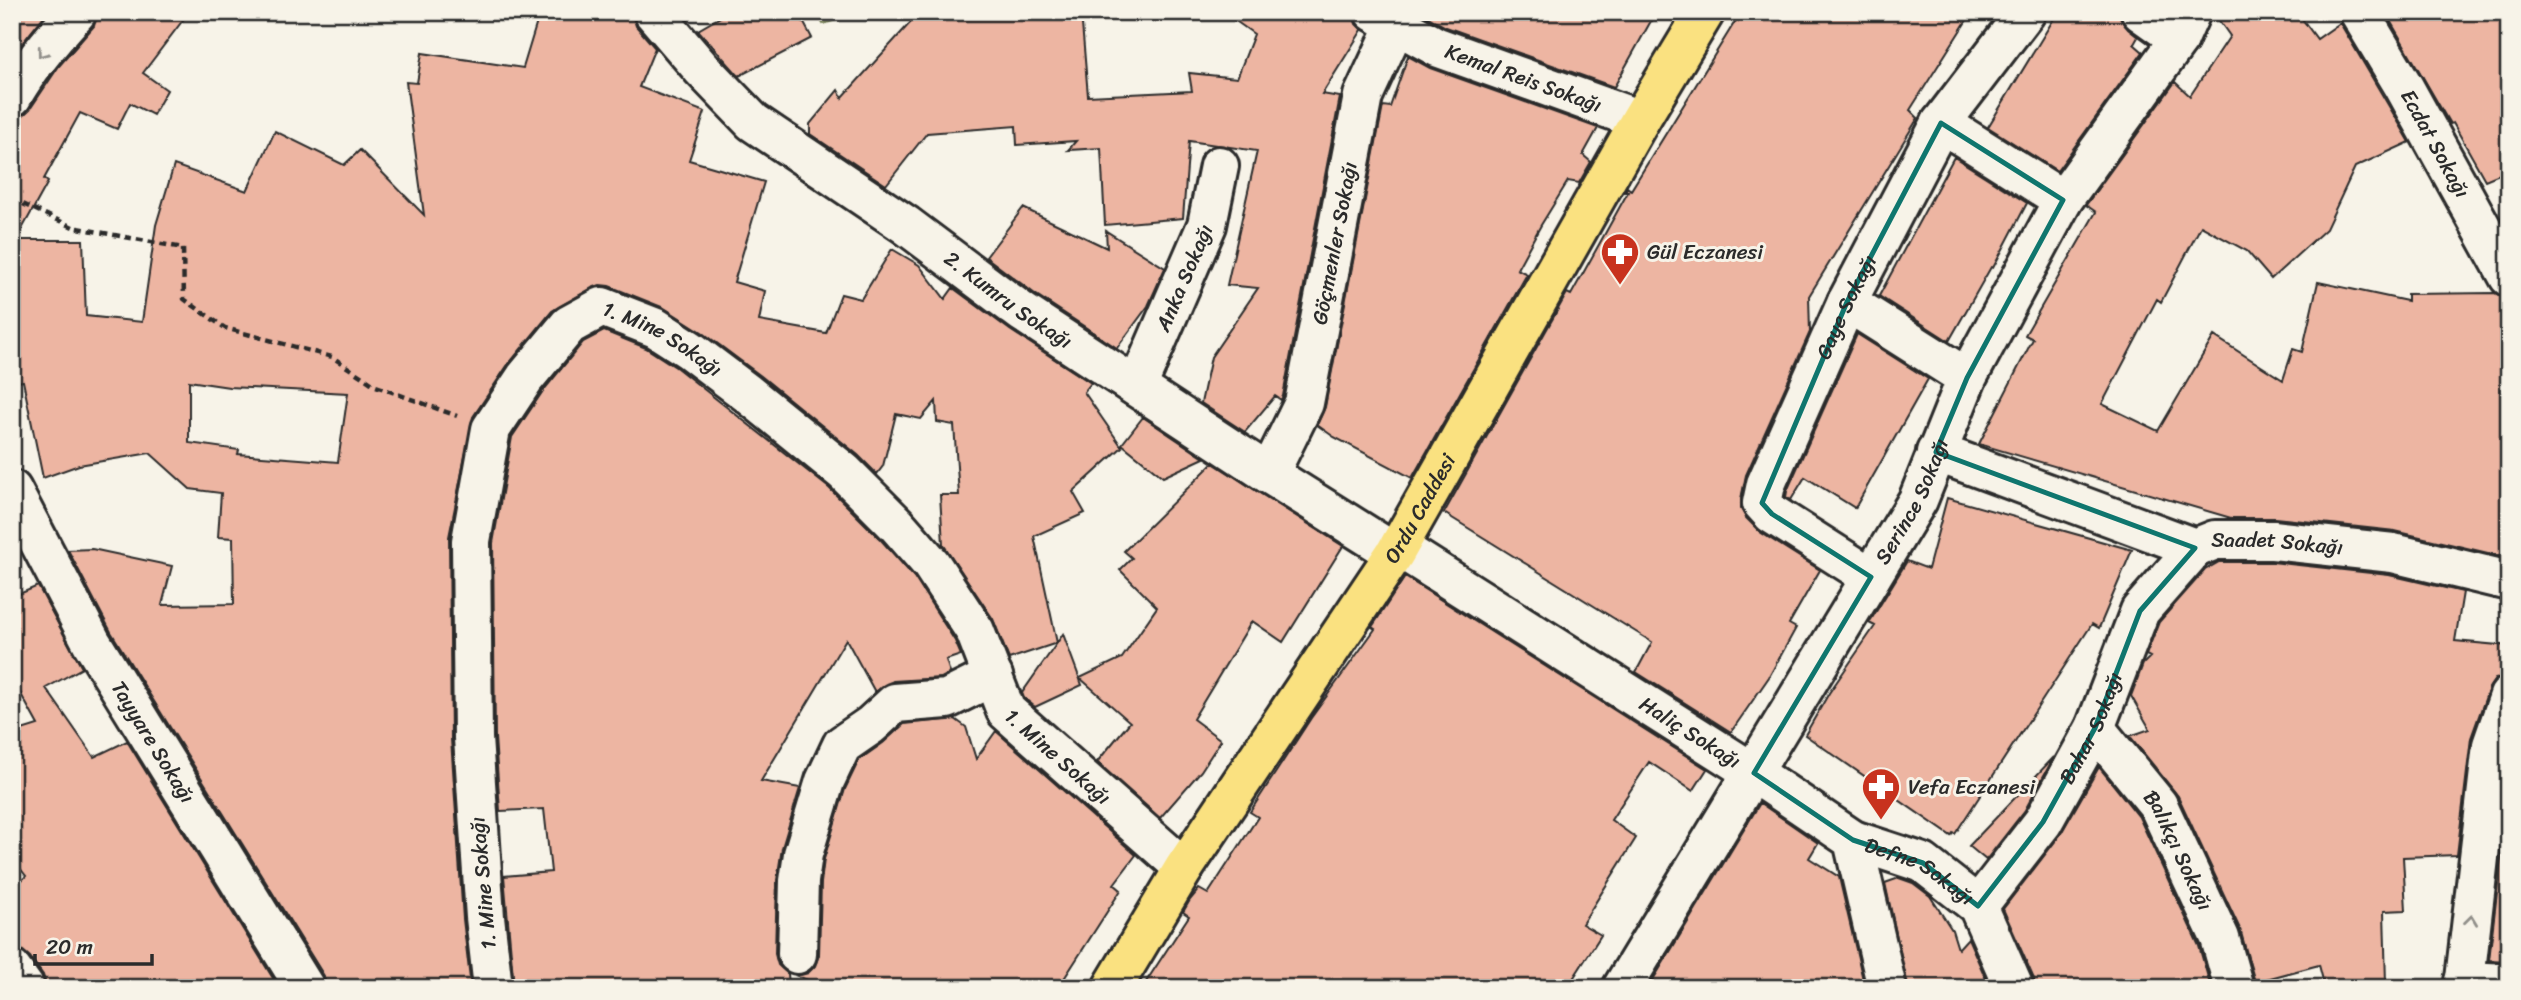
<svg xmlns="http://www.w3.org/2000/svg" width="2521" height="1000" font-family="Sriracha,sans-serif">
<rect width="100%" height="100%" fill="#f7f3e8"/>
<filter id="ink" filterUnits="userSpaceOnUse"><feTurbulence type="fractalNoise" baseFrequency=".0143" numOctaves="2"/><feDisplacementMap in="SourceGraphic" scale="14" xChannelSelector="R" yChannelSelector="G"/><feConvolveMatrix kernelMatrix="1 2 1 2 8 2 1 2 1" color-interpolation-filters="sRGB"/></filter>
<g filter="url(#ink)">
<path fill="#d6e699" stroke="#808862" stroke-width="2" d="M817 12H852L853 15 823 24Z"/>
<path fill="#edb5a2" stroke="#2b2b2b" stroke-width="2" fill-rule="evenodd" d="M12 12H47L12 56Z
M98 12H189L143 73 167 90 153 115 130 103 117 129 80 113 44 179 48 182 16 240H83L86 316 142 322 156 225 174 165 247 191 275 131 344 165 360 150 424 215 406 82 417 83 422 53 523 68 540 12H632L636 26 655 48 639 87 705 112 689 160 764 182 734 282 765 291 759 321 826 333 841 294 861 299 892 249 919 265 945 299 953 288 1010 330 1091 383 1084 392 1122 447 1073 492 1085 513 1034 536 1057 643 1063 634 1082 685 1035 707 1024 698 1022 693 1057 643 1009 659 993 619 943 544 940 495H959L954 425 937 422 936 401 921 419 896 414 883 466 877 474 858 455 761 376 702 332 664 308 609 286 600 285 592 288 552 311 507 366 473 417 449 537 451 739 463 919 471 988H327L324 976 111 632 68 550 92 549 172 566 162 605 234 604 233 538 218 537 221 493 190 489 150 453 79 465 43 478 23 381 12 383V119L22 116 30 109 59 66 94 26ZM189 381 229 387 348 393 338 462 238 454 239 450 189 443Z
M729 12H798L812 38 739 76 698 30Z
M920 12H958L960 19 1045 12H1081L1088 96 1192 91 1189 73 1237 78 1254 34 1223 12H1346L1354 17 1356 24 1362 30 1322 94 1340 97 1283 396 1281 400 1275 396 1245 432 1201 403 1211 357 1258 288 1227 285 1257 151 1189 141 1183 218 1105 225 1101 148 1068 150 1076 141 1017 145 1016 126 927 133 886 185 810 134V124L838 90 842 98Z
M1424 12H1656L1614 87 1446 27 1423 14Z
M1741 12H1972L1910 110 1918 118 1809 296 1810 332 1746 475 1741 499V509L1746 518 1760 532 1820 570 1789 624 1796 628 1769 677 1731 732 1636 672 1652 642 1444 513 1567 293 1571 295 1586 268 1628 192H1625L1627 187 1631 190Z
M2058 12H2113L2120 17 2128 29 2138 37 2134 44 2143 52 2057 171 1988 127Z
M2213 12H2297L2317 39 2340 23 2410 142 2355 167 2326 229 2271 279 2247 251 2201 226 2161 302 2157 299 2102 404 2158 431 2214 336 2283 380 2293 349 2302 352 2318 282 2407 301V294L2495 293 2509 299V558L2395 531 2275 518H2231L1979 444 2033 339 2025 335 2096 212 2086 205 2175 82 2190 96 2230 36Z
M2385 12H2509V170L2485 180 2453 123 2450 124Z
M1408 56 1430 68 1598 128 1583 155 1591 162 1579 183 1568 181 1541 225 1517 269 1527 274 1412 478 1334 437 1317 425 1325 407 1383 106 1390 107Z
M1954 157 2027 203 1993 268 1991 267 1949 341 1879 296Z
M1023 208 1107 248 1106 231 1165 268 1148 306 1117 348 1035 294 986 257Z
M604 331 646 348 677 368 829 488 881 540 914 577 955 641 961 655 946 660 950 673 941 678 893 681 875 692 846 639 761 781 800 788 782 848 777 880 775 954 778 965 788 974 789 985 747 981V986L514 988 504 876 551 872 544 809 500 811 495 737 493 543 512 437 543 391 583 342Z
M1857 334 1928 379 1855 508 1805 477 1791 500 1786 497 1787 491Z
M1143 417 1204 458 1163 477 1122 444Z
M1213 463 1343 546 1283 642 1252 621 1193 719 1221 740 1201 771 1160 818 1097 762 1130 722 1080 678 1122 658 1157 607 1120 570 1132 558 1124 551Z
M1947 498 2132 550 2099 628 2092 624 1955 834 1953 833 1951 836 1805 735 1829 693 1875 626 1869 623 1907 561 1928 569Z
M2219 562H2272L2389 575 2463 592 2455 641 2509 646V675L2495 679 2489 688 2471 738 2457 855 2403 857 2406 910 2384 911 2386 983 2325 988 2319 965 2255 982 2240 929 2178 796 2130 736 2150 729 2131 696 2143 664 2150 657 2146 655 2159 622 2205 570Z
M1405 577 1707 769 1693 791 1649 762 1611 820 1636 838 1582 924 1601 935 1567 988H1142L1189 916 1183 912 1190 900 1199 889 1208 894 1258 817 1250 812 1311 718 1375 629 1372 627Z
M38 586 82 668 46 688 94 757 127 741 279 988H47L43 975 30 957 22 950 12 949V890L26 876 12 858V733L38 725 12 678V597Z
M955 719 966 727 976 759 996 731 1136 855 1114 884 1121 890 1058 988H828L797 976 808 973 815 966 819 955 821 883 824 859 845 789 859 760 883 743 904 724Z
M2054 757 2025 810 1986 860 1969 846Z
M2099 767 2139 817 2199 946 2211 988H2035L2034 979 2003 909 2060 835Z
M2509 791V961L2489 960Z
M1760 803 1818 843 1809 858 1839 877 1865 988H1648Z
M1899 878 1913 883 1930 896 1952 930 1958 949 1968 938 1990 988H1908L1885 883Z"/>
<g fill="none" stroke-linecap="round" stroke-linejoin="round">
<g stroke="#2b2b2b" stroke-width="44">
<g id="minor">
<path id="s1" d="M653 12 701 68 753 122 906 225 1022 312 1269 474 1395 553"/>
<path id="s2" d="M1374 12 1437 47 1640 120"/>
<path d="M2141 12 2179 39"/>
<path id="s3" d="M2359 12 2404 87 2509 277"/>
<path d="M12 97C29 66 53 38 77 12"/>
<path d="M1941 123 2063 200"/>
<path d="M1847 302 1967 378"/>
<path id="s4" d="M1137 387 1207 225 1219 166"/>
<path id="s5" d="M1936 452 2195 548 2215 540H2273L2393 553 2509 581"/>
<path id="s6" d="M1269 474 1304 403 1363 96 1402 12"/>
<path id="s7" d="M12 490 92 643 305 988"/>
<path id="s8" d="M1398 547 1754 773 1853 840 1887 988"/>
<path id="s9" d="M1871 577 1772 514 1762 503 1766 484 1847 302 1941 123 2026 12"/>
<path id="s10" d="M2095 728 2158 805 2220 938 2234 988"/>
<path id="s11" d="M1853 840 1923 863 1978 906 2014 988"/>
<path id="s12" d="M1978 906 2043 822 2095 728 2140 611 2195 548"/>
<path d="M797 954 799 881 803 854 825 781 842 745 871 725 895 703 947 699 993 676"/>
<path d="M12 970 25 988"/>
<path d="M2464 981 2509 983"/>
<path id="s13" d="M493 988 485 917 473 738 471 541 491 429 525 378 569 325 602 307 656 328 690 350 747 393 844 472 897 525 931 564 975 631 1006 711 1184 868"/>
<path id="s14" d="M1622 988 1918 500 1967 378 2063 200 2179 39 2191 12"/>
<path d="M2464 988 2492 745 2509 696"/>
</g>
</g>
<g stroke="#2b2b2b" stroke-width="44">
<g id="major">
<path id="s15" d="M1112 988 1184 868 1395 553 1640 120 1705 12"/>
</g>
</g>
<path stroke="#2b2b2b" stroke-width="4.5" stroke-dasharray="7 5" stroke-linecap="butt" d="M12 199 73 227 183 248 184 299 225 328 332 357 376 386 457 416"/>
<use href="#minor" stroke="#f7f3e8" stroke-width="38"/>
<use href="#major" stroke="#fae180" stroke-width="38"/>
</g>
<defs><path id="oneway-chevron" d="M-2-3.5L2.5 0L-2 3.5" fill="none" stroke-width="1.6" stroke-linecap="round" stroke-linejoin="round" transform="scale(1.75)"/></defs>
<g stroke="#918f8a">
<use href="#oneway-chevron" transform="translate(42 53) rotate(127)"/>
<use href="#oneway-chevron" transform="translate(2471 920) rotate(-83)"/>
</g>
</g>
<path fill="none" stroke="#0f766e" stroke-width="5" stroke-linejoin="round" d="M1941 123 2063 200 1967 378 1936 452 2195 548 2140 611 2095 728 2043 822 1978 906 1923 863 1853 840 1754 773 1871 577 1772 514 1762 503 1847 302Z"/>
<defs>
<g id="pharmacy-pin" transform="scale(2.0125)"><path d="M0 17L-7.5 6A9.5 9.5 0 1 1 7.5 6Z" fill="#c8321e" stroke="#f7f3e8"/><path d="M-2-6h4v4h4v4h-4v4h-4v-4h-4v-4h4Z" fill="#fff"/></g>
</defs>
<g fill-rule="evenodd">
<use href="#pharmacy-pin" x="1620" y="252"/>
<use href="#pharmacy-pin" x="1881" y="787"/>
</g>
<g text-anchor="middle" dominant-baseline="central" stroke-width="6" stroke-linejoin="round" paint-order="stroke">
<g font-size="21" fill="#2b2b2b" stroke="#f7f3e8">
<text stroke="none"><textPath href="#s2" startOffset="164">Kemal Reis Sokağı</textPath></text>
<text stroke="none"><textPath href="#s3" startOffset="152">Ecdat Sokağı</textPath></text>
<text stroke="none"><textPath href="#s6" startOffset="242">Göçmenler Sokağı</textPath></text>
<text stroke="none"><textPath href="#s4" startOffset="119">Anka Sokağı</textPath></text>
<text stroke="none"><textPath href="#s1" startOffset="460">2. Kumru Sokağı</textPath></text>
<text stroke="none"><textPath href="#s9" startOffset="346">Gaye Sokağı</textPath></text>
<text stroke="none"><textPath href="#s13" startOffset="798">1. Mine Sokağı</textPath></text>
<text stroke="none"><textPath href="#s14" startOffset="567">Serince Sokağı</textPath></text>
<text stroke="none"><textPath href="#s15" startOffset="570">Ordu Caddesi</textPath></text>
<text stroke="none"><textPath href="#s5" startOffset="360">Saadet Sokağı</textPath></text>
<text stroke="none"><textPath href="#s12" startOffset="212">Bahar Sokağı</textPath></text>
<text stroke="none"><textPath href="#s8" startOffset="346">Haliç Sokağı</textPath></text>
<text stroke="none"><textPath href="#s7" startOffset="289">Tayyare Sokağı</textPath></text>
<text stroke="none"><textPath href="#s13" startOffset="1386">1. Mine Sokağı</textPath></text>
<text stroke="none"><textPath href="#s10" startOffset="149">Balıkçı Sokağı</textPath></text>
<text stroke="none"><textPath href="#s11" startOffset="74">Defne Sokağı</textPath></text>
<text transform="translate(483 883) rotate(-95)">1. Mine Sokağı</text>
</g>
<g font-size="21" fill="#2b2b2b" stroke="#f7f3e8" text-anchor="start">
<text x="1647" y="252">Gül Eczanesi</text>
<text x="1908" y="787">Vefa Eczanesi</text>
</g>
</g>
<rect width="2521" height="1000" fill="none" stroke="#f7f3e8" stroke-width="42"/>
<rect x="21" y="21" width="2479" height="958" fill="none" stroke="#2b2b2b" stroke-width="2.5" filter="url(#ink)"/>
<path d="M35 954v10h117v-10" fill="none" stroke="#2b2b2b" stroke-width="3.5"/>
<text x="46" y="954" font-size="21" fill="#2b2b2b" stroke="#f7f3e8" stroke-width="5" paint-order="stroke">20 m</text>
</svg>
